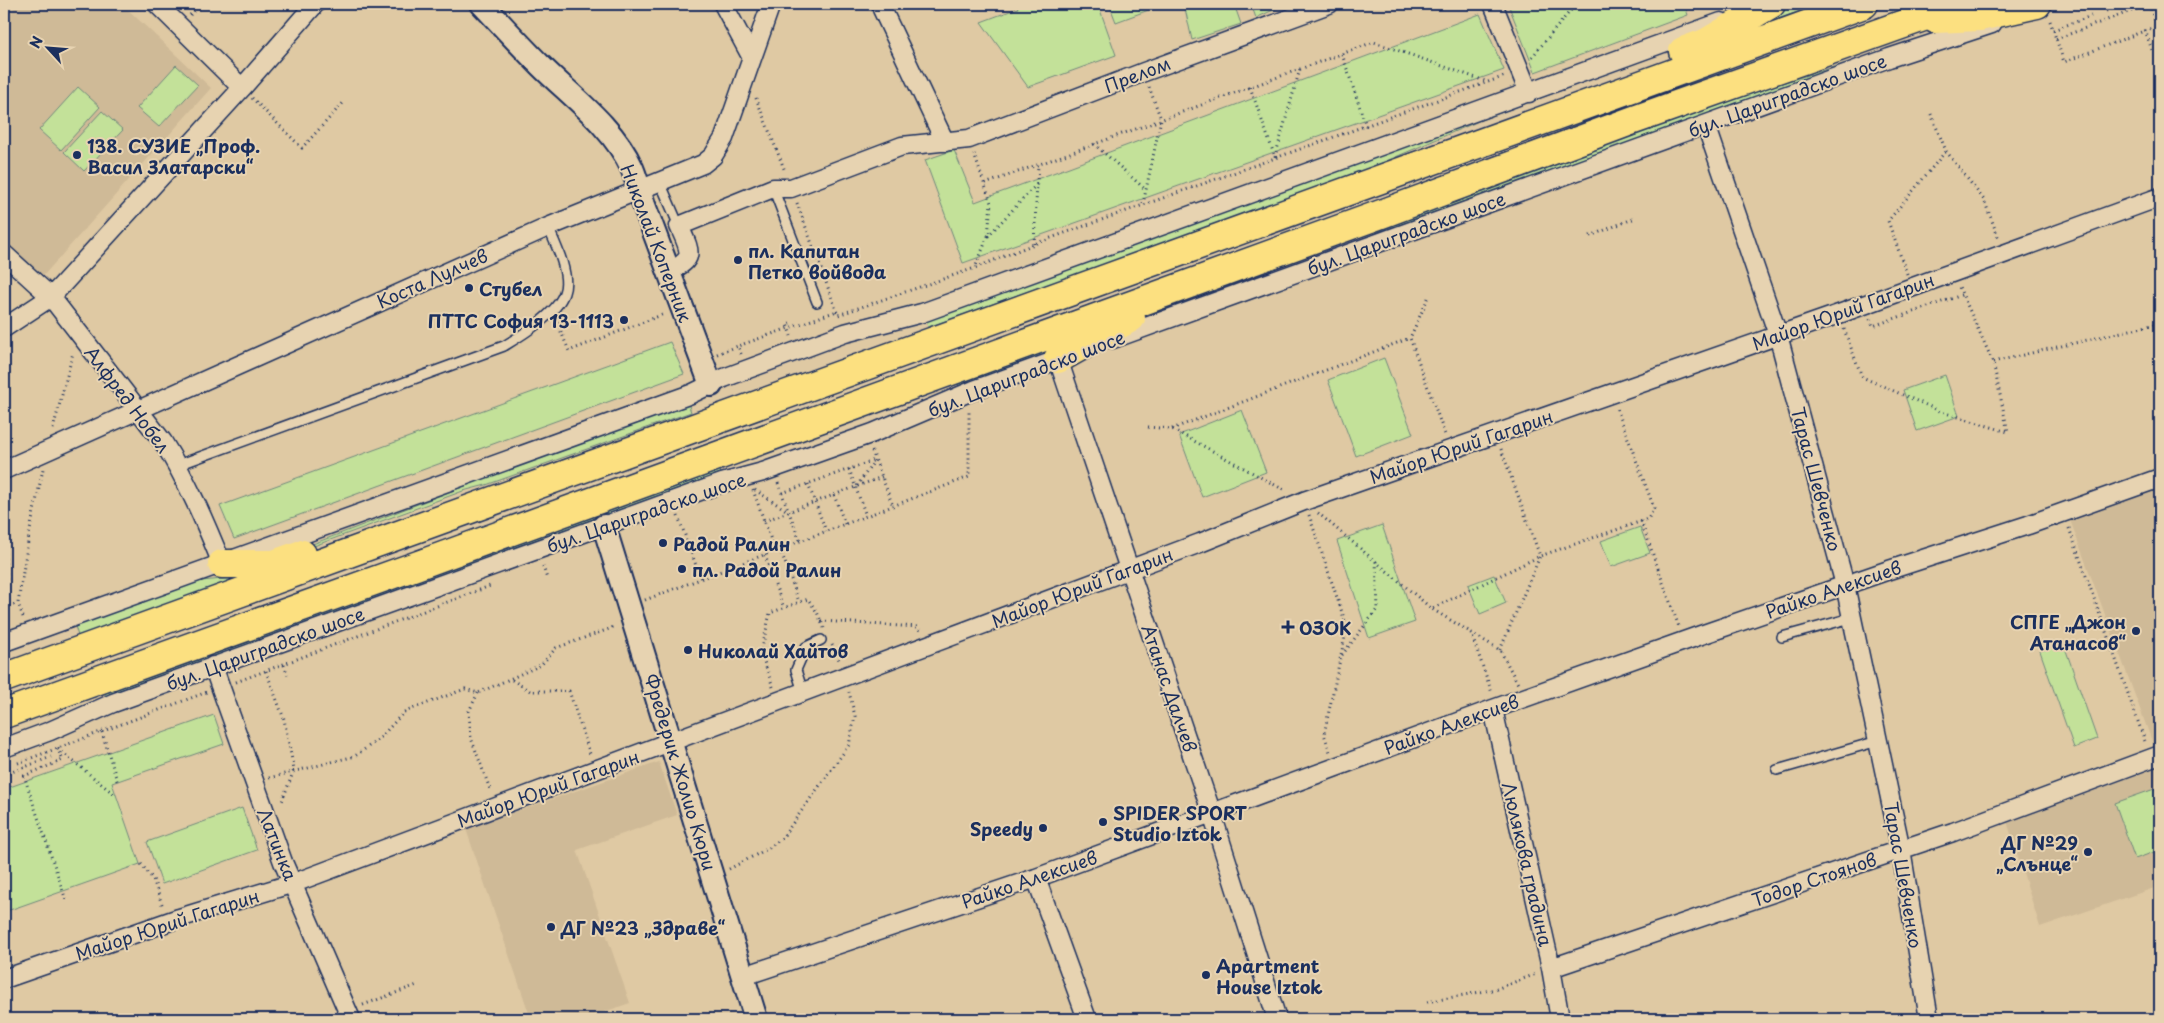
<svg xmlns="http://www.w3.org/2000/svg" width="2164" height="1023" font-family="'Playpen Sans',sans-serif">
<rect width="100%" height="100%" fill="#dfc9a3"/>
<filter id="ink" filterUnits="userSpaceOnUse"><feTurbulence type="fractalNoise" baseFrequency=".02" numOctaves="2"/><feDisplacementMap in="SourceGraphic" scale="10" xChannelSelector="R" yChannelSelector="G"/><feConvolveMatrix kernelMatrix="1 2 1 2 8 2 1 2 1" color-interpolation-filters="sRGB"/></filter>
<g filter="url(#ink)">
<path fill="#cfba97" d="M18 4H122L211 88 43 276 4 242V231L8 226 4 222V20Z
M2160 486V741L2153 744 2070 520Z
M2160 760V886L2040 927 2006 818Z
M659 762 677 815 577 850 630 1003 583 1019H531L466 829Z"/>
<path fill="#c3e199" stroke="#6f887c" d="M1016 4H1098L1116 55 1028 87 981 22 1018 8Z
M1109 4H1165L1116 22Z
M1184 4H1234L1241 24 1192 40Z
M1251 4H1286L1256 18Z
M1508 4H1684L1688 15 1535 72Z
M1796 4H1820L1750 29 1764 16Z
M1480 14 1504 70 963 263 925 160 954 150 975 202Z
M1704 37V38L1481 120 1352 176 928 327 925 318Z
M1869 56 1367 241 1366 237 1435 208 1743 95Z
M176 65 198 85 159 127 137 108Z
M78 87 100 107 61 150 39 130Z
M102 111 123 130 84 171 64 152Z
M1062 341 1048 356 959 386 957 379Z
M670 342 684 374 234 539 220 506Z
M1384 358 1413 434 1356 456 1328 380Z
M1945 375 1959 416 1917 431 1903 390Z
M688 403 691 412 486 485 463 491 284 557 283 555C418 505 552 451 688 403Z
M1242 410 1266 472 1202 497 1179 435Z
M720 468 721 476 107 700 104 691Z
M1382 525 1415 622 1369 638 1337 541Z
M1640 527 1650 553 1611 567 1601 541Z
M1494 575 1506 603 1480 614 1468 585Z
M245 577 78 636 75 626 179 587 201 581Z
M2063 642 2097 739 2074 748 2040 651Z
M214 715 224 744 112 783 140 864 4 912V789Z
M2160 787V850L2135 859 2115 803Z
M242 808 257 850 162 884 147 842Z"/>
<g fill="none" stroke-linecap="round" stroke-linejoin="round">
<g stroke="#1b2f5e" stroke-width="12">
<path id="service" d="M660 182 679 226
M773 188 817 302
M178 465 504 346C522 335 557 314 564 293 571 275 555 243 548 227
M1782 637 1851 618
M803 692 796 670 806 647 821 640
M1777 770 1878 741"/>
</g>
<g stroke="#1b2f5e" stroke-width="21">
<path id="minor" d="M157 4 242 88
M723 4 752 58
M1493 4 1529 93
M882 9 945 142
M1706 125 1778 335 1845 585 1901 850 1929 1019
M4 254 51 297 163 442C187 480 205 522 222 564
M668 271C698 260 689 249 679 226L773 188H791L902 146 969 139 1144 72 1329 4
M4 328 51 297 242 88 315 4
M1113 339 1889 58 1992 24
M1058 359 1212 814 1277 1019
M4 470 548 227 703 164 713 156 724 138 771 4
M4 642 691 394 724 378 845 333 922 313 1721 22
M213 666 283 862 351 1019
M1493 709 1551 968 1560 1019
M4 748 50 731 113 703 722 483 763 472 873 433 974 390 1068 356
M1036 878 1087 1019
M1551 968 1953 832 2160 755
M744 976 1036 878 1493 709 1701 635 1889 570 2028 525 2160 478
M4 979 179 918 294 883 1200 543 1304 501 1839 314 2160 197"/>
</g>
<g stroke="#1b2f5e" stroke-width="26">
<path id="tertiary" d="M482 4C501 24 520 45 540 65 572 97 613 126 632 168 637 180 640 192 644 205L711 385
M604 526 756 1019"/>
</g>
<g stroke="#1b2f5e" stroke-width="31">
<path id="trunk" d="M1935 19 1979 17 2037 4
M1683 51 1705 43 1771 4
M1058 359 1131 318
M222 564H274L302 554
M4 678 1864 4
M4 714 424 563 1384 213 1631 121 1960 4"/>
</g>
<path stroke="#1b2f5e" stroke-width="3" stroke-dasharray="1 4" stroke-linecap="butt" d="M2106 11 2124 4
M4 14 13 4
M190 15 201 4
M2050 21 2064 62 2157 26 2149 4
M2053 30 2091 16
M2145 30 2152 50
M2056 39 2139 8
M1342 54 1366 126
M1532 57 1576 4
M2157 62 2160 71
M1250 87 1275 157
M252 98 302 148 344 102
M756 98 785 171
M1931 114 1946 151 1984 200 1999 239
M1094 144 1145 189
M974 154 991 203 988 236 975 268
M1275 157 1300 69
M985 184 1374 42 1488 82
M797 203 838 315 975 268 1034 244 1505 76
M1143 204 1161 119 1149 87
M988 236 1037 184
M1590 236 1635 218
M1034 244 1038 164
M1907 274 1888 221 1946 151
M1428 298 1410 338 1445 435
M1870 319 1873 326 1962 295
M557 322 569 351 664 314
M790 323 787 324 791 336
M1844 329 1862 377 1942 412 2008 432 1993 362 1959 287
M717 354 738 346
M741 354 738 346 837 311
M1993 362 2160 323
M1148 427 1172 429 1286 491
M53 429 73 353
M1172 429 1410 338
M872 451 893 506
M849 469 866 516
M778 483 800 541
M808 484 826 531
M857 486 875 460
M753 490 775 551
M755 490 789 512
M782 493 875 460
M834 495 845 524
M1318 513 1432 609 1500 650 1518 684
M1309 515 1347 627 1324 734 1330 752
M678 516 701 579
M764 521 882 477
M1641 521 1679 627
M2069 528 2146 744
M4 543 8 606
M780 549 789 573
M765 555 773 579
M543 566 547 579
M791 579 799 602
M775 585 784 608
M645 600 969 477V411
M4 608 18 603
M1433 608 1540 556 1648 519 1654 508 1617 409
M4 611 7 621 4 622
M23 617 18 603 29 535 43 469
M821 621 918 627 920 631
M1471 633 1492 693
M832 645 840 662
M1500 650 1540 556 1501 449
M1342 655 1378 608 1376 561
M284 665 289 678
M266 671 284 719 294 770 281 804
M512 680 530 691H569L590 754
M236 682 490 586
M773 687 761 653 770 613 808 599 817 612 824 628
M478 693 469 711 471 738 491 792
M102 732 118 784
M57 748 63 760 24 776 67 903
M58 749 114 794
M18 763 207 692
M4 768 13 765
M4 775 51 757
M269 778 355 756 379 739 404 712 465 689 478 693 541 665 556 648 612 628 614 625
M141 864 153 879 163 907
M729 869 769 848 782 838 849 745 855 716 849 692
M1427 1002 1496 989 1536 974
M363 1005 417 985"/>
<use href="#service" stroke="#e7d3b1" stroke-width="9"/>
<use href="#minor" stroke="#e7d3b1" stroke-width="18"/>
<use href="#tertiary" stroke="#e7d3b1" stroke-width="22"/>
<use href="#trunk" stroke="#fce080" stroke-width="28"/>
</g>
</g>
<g fill="#1b2f5e" stroke="#e7d3b1" stroke-width="2">
<circle cx="77" cy="155" r="5"/>
<circle cx="738" cy="260" r="5"/>
<circle cx="469" cy="288" r="5"/>
<circle cx="624" cy="320" r="5"/>
<circle cx="663" cy="543" r="5"/>
<circle cx="682" cy="569" r="5"/>
<path d="M1285.5 619.5h5v5h5v5h-5v5h-5v-5h-5v-5h5z"/>
<circle cx="2136" cy="631" r="5"/>
<circle cx="688" cy="650" r="5"/>
<circle cx="1103" cy="822" r="5"/>
<circle cx="1043" cy="828" r="5"/>
<circle cx="2088" cy="852" r="5"/>
<circle cx="551" cy="927" r="5"/>
<circle cx="1206" cy="975" r="5"/>
</g>
<g text-anchor="middle" dominant-baseline="central" stroke-width="4" stroke-linejoin="round" paint-order="stroke">
<g font-size="18" fill="#1b2f5e" stroke="#e7d3b1">
<text transform="translate(1137 74) rotate(-21)">Прелом</text>
<text transform="translate(1787 95) rotate(-20)">бул. Цариградско шосе</text>
<text transform="translate(1406 233) rotate(-20)">бул. Цариградско шосе</text>
<text transform="translate(657 243) rotate(69)">Николай Коперник</text>
<text transform="translate(432 278) rotate(-24)">Коста Лулчев</text>
<text transform="translate(1843 311) rotate(-20)">Майор Юрий Гагарин</text>
<text transform="translate(1026 373) rotate(-21)">бул. Цариградско шосе</text>
<text transform="translate(128 399) rotate(53)">Алфред Нобел</text>
<text transform="translate(1461 446) rotate(-19)">Майор Юрий Гагарин</text>
<text transform="translate(1817 479) rotate(75)">Тарас Шевченко</text>
<text transform="translate(646 512) rotate(-19)">бул. Цариградско шосе</text>
<text transform="translate(1082 587) rotate(-21)">Майор Юрий Гагарин</text>
<text transform="translate(1833 589) rotate(-19)">Райко Алексиев</text>
<text transform="translate(265 648) rotate(-20)">бул. Цариградско шосе</text>
<text transform="translate(1170 688) rotate(71)">Атанас Далчев</text>
<text transform="translate(1451 724) rotate(-20)">Райко Алексиев</text>
<text transform="translate(681 772) rotate(73)">Фредерик Жолио Кюри</text>
<text transform="translate(548 788) rotate(-20)">Майор Юрий Гагарин</text>
<text transform="translate(278 844) rotate(68)">Латинка</text>
<text transform="translate(1528 864) rotate(77)">Люлякова градина</text>
<text transform="translate(1904 875) rotate(80)">Тарас Шевченко</text>
<text transform="translate(1029 879) rotate(-19)">Райко Алексиев</text>
<text transform="translate(1814 879) rotate(-19)">Тодор Стоянов</text>
<text transform="translate(167 924) rotate(-18)">Майор Юрий Гагарин</text>
</g>
<g font-size="18" font-weight="bold" fill="#1b2f5e" stroke="#e7d3b1" text-anchor="start">
<text x="87" y="145">138. СУЗИЕ „Проф.<tspan x="87" dy="21">Васил Златарски“</tspan></text>
<text x="748" y="250">пл. Капитан<tspan x="748" dy="21">Петко войвода</tspan></text>
<text x="479" y="288">Стубел</text>
<text x="614" y="320" text-anchor="end">ПТТС София 13-1113</text>
<text x="673" y="543">Радой Ралин</text>
<text x="692" y="569">пл. Радой Ралин</text>
<text x="2126" y="621" text-anchor="end">СПГЕ „Джон<tspan x="2126" dy="21">Атанасов“</tspan></text>
<text x="1299" y="627">ОЗОК</text>
<text x="698" y="650">Николай Хайтов</text>
<text x="1113" y="812">SPIDER SPORT<tspan x="1113" dy="21">Studio Iztok</tspan></text>
<text x="1033" y="828" text-anchor="end">Speedy</text>
<text x="2078" y="842" text-anchor="end">ДГ №29<tspan x="2078" dy="21">„Слънце“</tspan></text>
<text x="561" y="927">ДГ №23 „Здраве“</text>
<text x="1216" y="965">Apartment<tspan x="1216" dy="21">House Iztok</tspan></text>
</g>
</g>
<rect width="2164" height="1023" fill="none" stroke="#e7d3b1" stroke-width="20"/>
<rect x="10" y="10" width="2144" height="1003" fill="none" stroke="#1b2f5e" stroke-width="2" filter="url(#ink)"/>
<g transform="translate(48 48) rotate(296)" stroke="#e7d3b1" stroke-width="4" paint-order="stroke">
<path d="M0-4L9 19L0 12L-9 19Z" fill="#1b2f5e"/>
<text y="-8" font-size="14" font-weight="bold" text-anchor="middle" fill="#1b2f5e">N</text>
</g>
</svg>
